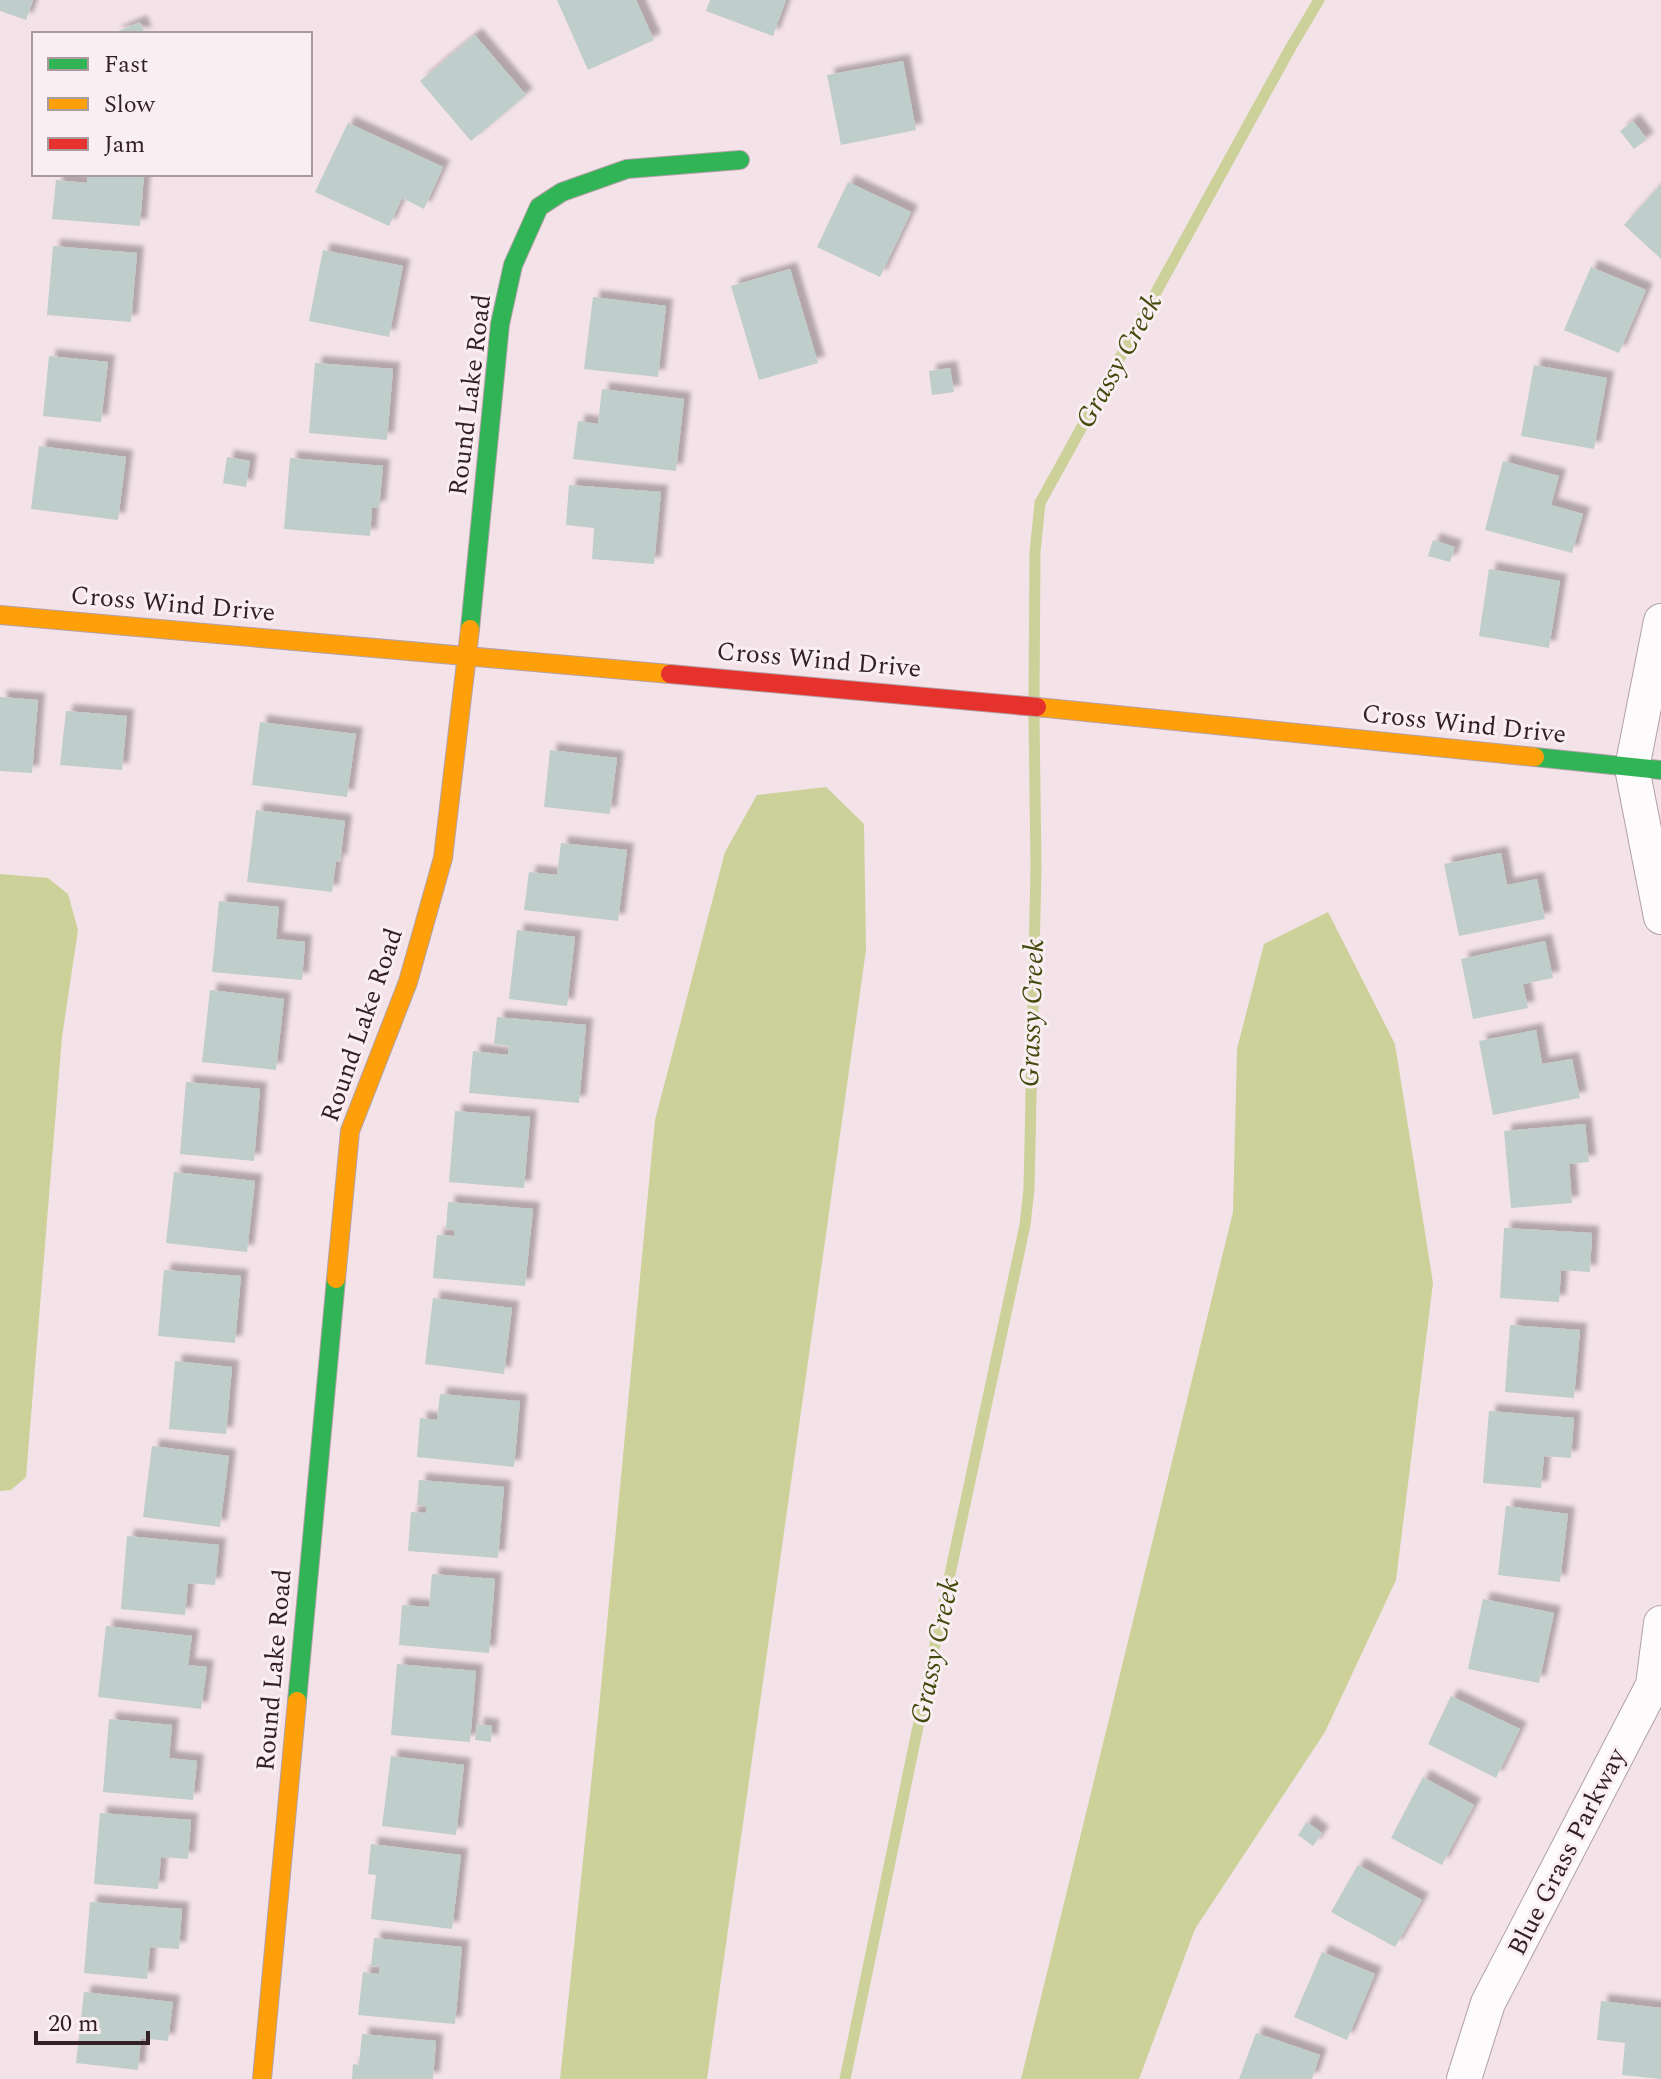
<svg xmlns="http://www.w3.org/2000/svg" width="1661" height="2079" font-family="Spectral,serif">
<defs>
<filter id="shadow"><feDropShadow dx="7" dy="-7" stdDeviation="2" flood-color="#0004"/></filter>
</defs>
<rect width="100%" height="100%" fill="#f3e2e7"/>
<path fill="#cbd199" d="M826 787 864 824 866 950 707 2079H560L599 1708 655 1120 725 852 757 795Z
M0 874 48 878 68 894 78 930 62 1037 26 1477 11 1490 0 1491Z
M1328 912 1395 1044 1433 1283 1396 1580 1325 1732 1195 1929 1139 2079H1021L1233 1212 1237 1049 1264 944Z"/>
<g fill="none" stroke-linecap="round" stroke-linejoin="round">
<path stroke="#cbd199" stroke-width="11" d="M1034 699 1035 552 1040 503 1291 47 1319 0
M845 2079 938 1630 1025 1225 1029 1189 1036 867 1034 716"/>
</g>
<path fill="#bfcdcb" filter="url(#shadow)" d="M0 0H33L26 20 0 11Z
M557 0H636L654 40 588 70Z
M710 0H786L773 36 706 11Z
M140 22 145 34H112Z
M475 35 526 95 471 141 420 81Z
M903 61 916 130 841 145 827 75Z
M1633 121 1647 139 1634 149 1620 131Z
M348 123 443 167 424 209 402 198 389 226 315 192Z
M87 174H144L140 226 52 219 56 180 87 183Z
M848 182 911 212 880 277 817 247Z
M1661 184V259L1624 225Z
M53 246 137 253 131 322 47 315Z
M323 250 403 266 389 337 309 321Z
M1591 267 1646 290 1619 353 1564 330Z
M790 269 818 363 759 380 731 286Z
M593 297 666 306 658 377 584 369Z
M49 356 108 362 101 422 43 416Z
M315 363 393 369 387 440 309 433Z
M1534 365 1607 378 1594 449 1521 436Z
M950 368 954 392 932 395 929 371Z
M602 389 684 399 676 471 573 459 578 421 598 424Z
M39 446 126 457 118 520 31 509Z
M227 457 250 461 246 487 223 483Z
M290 458 383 466 379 508H372L370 536 284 529Z
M1503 461 1559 476 1551 505 1583 514 1572 553 1485 530Z
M569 485 661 492 654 564 592 559 594 528 566 525Z
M1433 540 1455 547 1450 562 1428 556Z
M1489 569 1560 581 1549 648 1479 636Z
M0 697 38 700 32 773 0 771Z
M66 711 127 716 122 770 60 765Z
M260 722 356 734 347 797 252 785Z
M550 750 617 758 610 814 544 807Z
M256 810 345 821 340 862 336 861 332 892 247 882Z
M561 843 627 850 618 921 524 910 529 872 557 875Z
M1501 853 1507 885 1537 879 1545 919 1459 936 1444 864Z
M219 901 279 907 276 939 305 942 302 980 212 972Z
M517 930 575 937 567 1006 509 999Z
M1545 941 1553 978 1523 984 1528 1008 1473 1019 1461 959Z
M210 990 284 999 276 1070 202 1062Z
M497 1017 586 1025 579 1103 469 1093 473 1051 508 1055 509 1046 494 1044Z
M1536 1030 1542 1064 1572 1059 1580 1098 1493 1115 1479 1041Z
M186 1082 260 1089 254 1161 180 1154Z
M455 1111 530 1117 524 1188 449 1182Z
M1585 1124 1589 1162 1569 1164 1572 1203 1511 1208 1504 1131Z
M174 1172 255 1181 247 1252 166 1243Z
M448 1202 533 1209 525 1286 433 1278 437 1235 454 1236V1230L446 1229Z
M1504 1228 1592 1233 1590 1272 1561 1270 1559 1302 1500 1298Z
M164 1270 241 1276 235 1343 158 1336Z
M433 1298 512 1308 504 1374 425 1364Z
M1510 1325 1580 1330 1574 1398 1505 1392Z
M175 1361 232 1367 226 1434 169 1429Z
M440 1394 520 1401 514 1467 417 1457 420 1418 437 1420Z
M1489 1411 1574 1418 1571 1458 1544 1456 1541 1488 1483 1483Z
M152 1446 229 1456 220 1527 143 1517Z
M419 1480 504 1487 498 1558 408 1551 411 1512 426 1513V1506L417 1505Z
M1506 1506 1568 1514 1560 1582 1498 1575Z
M127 1536 219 1545 215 1585 188 1583 185 1615 121 1609Z
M432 1574 495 1579 489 1653 399 1645 402 1605 429 1607Z
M1483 1599 1554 1613 1539 1683 1468 1669Z
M106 1626 192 1636 188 1665 207 1667 201 1709 98 1697Z
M397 1664 476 1671 470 1742 391 1735Z
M1451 1696 1520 1729 1496 1778 1428 1744Z
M109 1719 172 1725 169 1758 197 1761 193 1800 103 1792Z
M477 1724 492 1726 491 1742 475 1740Z
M391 1756 464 1765 456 1835 382 1826Z
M1423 1777 1474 1805 1442 1865 1391 1838Z
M100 1813 191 1820 188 1859 161 1857 158 1889 94 1884Z
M1307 1822 1322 1833 1313 1846 1298 1835Z
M371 1844 461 1855 452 1929 371 1919 376 1875 368 1874Z
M1358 1865 1422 1900 1395 1947 1331 1912Z
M90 1902 182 1909 179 1949 150 1947 147 1979 84 1973Z
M374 1938 462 1947 455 2024 358 2015 363 1972 379 1974 380 1967 371 1966Z
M1322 1952 1375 1974 1347 2040 1294 2017Z
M84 1992 173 2002 168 2041 141 2038 138 2070 76 2063Z
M1601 2001 1661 2008V2079L1622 2075 1625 2043 1597 2040Z
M1256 2033 1320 2055 1312 2079H1239Z
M362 2034 436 2041 433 2079H352L353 2064 359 2065Z"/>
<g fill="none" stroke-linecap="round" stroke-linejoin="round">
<g stroke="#b2a1a6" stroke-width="36">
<path id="street" d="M1661 621 1632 768 1661 917
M1464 2079 1488 2003 1653 1685 1661 1623"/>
</g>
<g stroke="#b2a1a6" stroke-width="20">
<path id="fast" d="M470 629 500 324 513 265 539 207 562 192 627 169 740 160
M1535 757 1661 770
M297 1701 336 1279"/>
</g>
<g stroke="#b2a1a6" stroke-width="20">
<path id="slow" d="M0 615 670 674
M1037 707 1535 757
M336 1279 350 1131 408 982 443 858 470 629
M262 2079 297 1701"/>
</g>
<g stroke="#b2a1a6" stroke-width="20">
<path id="jam" d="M670 674 1037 707"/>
</g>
<use href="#street" stroke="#fdfbfb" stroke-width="34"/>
<use href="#fast" stroke="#30b455" stroke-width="18"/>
<use href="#slow" stroke="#ff9f0a" stroke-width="18"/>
<use href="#jam" stroke="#e5322d" stroke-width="18"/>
</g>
<g text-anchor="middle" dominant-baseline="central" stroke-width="6" stroke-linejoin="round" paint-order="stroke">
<g font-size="26" fill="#331f26" stroke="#f9eef1">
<text transform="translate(470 395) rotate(-83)">Round Lake Road</text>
<text transform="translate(173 604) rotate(5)">Cross Wind Drive</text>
<text transform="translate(819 660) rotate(5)">Cross Wind Drive</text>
<text transform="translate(1464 724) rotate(6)">Cross Wind Drive</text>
<text transform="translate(362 1025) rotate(-71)">Round Lake Road</text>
<text transform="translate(274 1670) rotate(-85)">Round Lake Road</text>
<text transform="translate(1567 1852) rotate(-63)">Blue Grass Parkway</text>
</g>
<g font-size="28" font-style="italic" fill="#424b0d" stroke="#f9eef1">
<text transform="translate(1119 361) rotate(-61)">Grassy Creek</text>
<text transform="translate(1032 1013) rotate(-88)">Grassy Creek</text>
<text transform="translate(935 1651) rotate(-78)">Grassy Creek</text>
</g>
</g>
<rect x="32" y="32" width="280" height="144" fill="#f9eef1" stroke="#aa9ba0" stroke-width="2"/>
<rect x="48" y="58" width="40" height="12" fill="#30b455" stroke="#aa9ba0" stroke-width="2"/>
<text x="104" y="72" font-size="24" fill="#331f26">Fast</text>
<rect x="48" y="98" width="40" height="12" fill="#ff9f0a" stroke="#aa9ba0" stroke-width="2"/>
<text x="104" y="112" font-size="24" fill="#331f26">Slow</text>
<rect x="48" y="138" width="40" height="12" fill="#e5322d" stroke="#aa9ba0" stroke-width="2"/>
<text x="104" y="152" font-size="24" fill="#331f26">Jam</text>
<path d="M36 2031v12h112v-12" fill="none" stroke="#331f26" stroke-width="4"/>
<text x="48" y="2031" font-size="24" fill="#331f26" stroke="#f9eef1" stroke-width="6" paint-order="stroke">20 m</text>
</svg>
